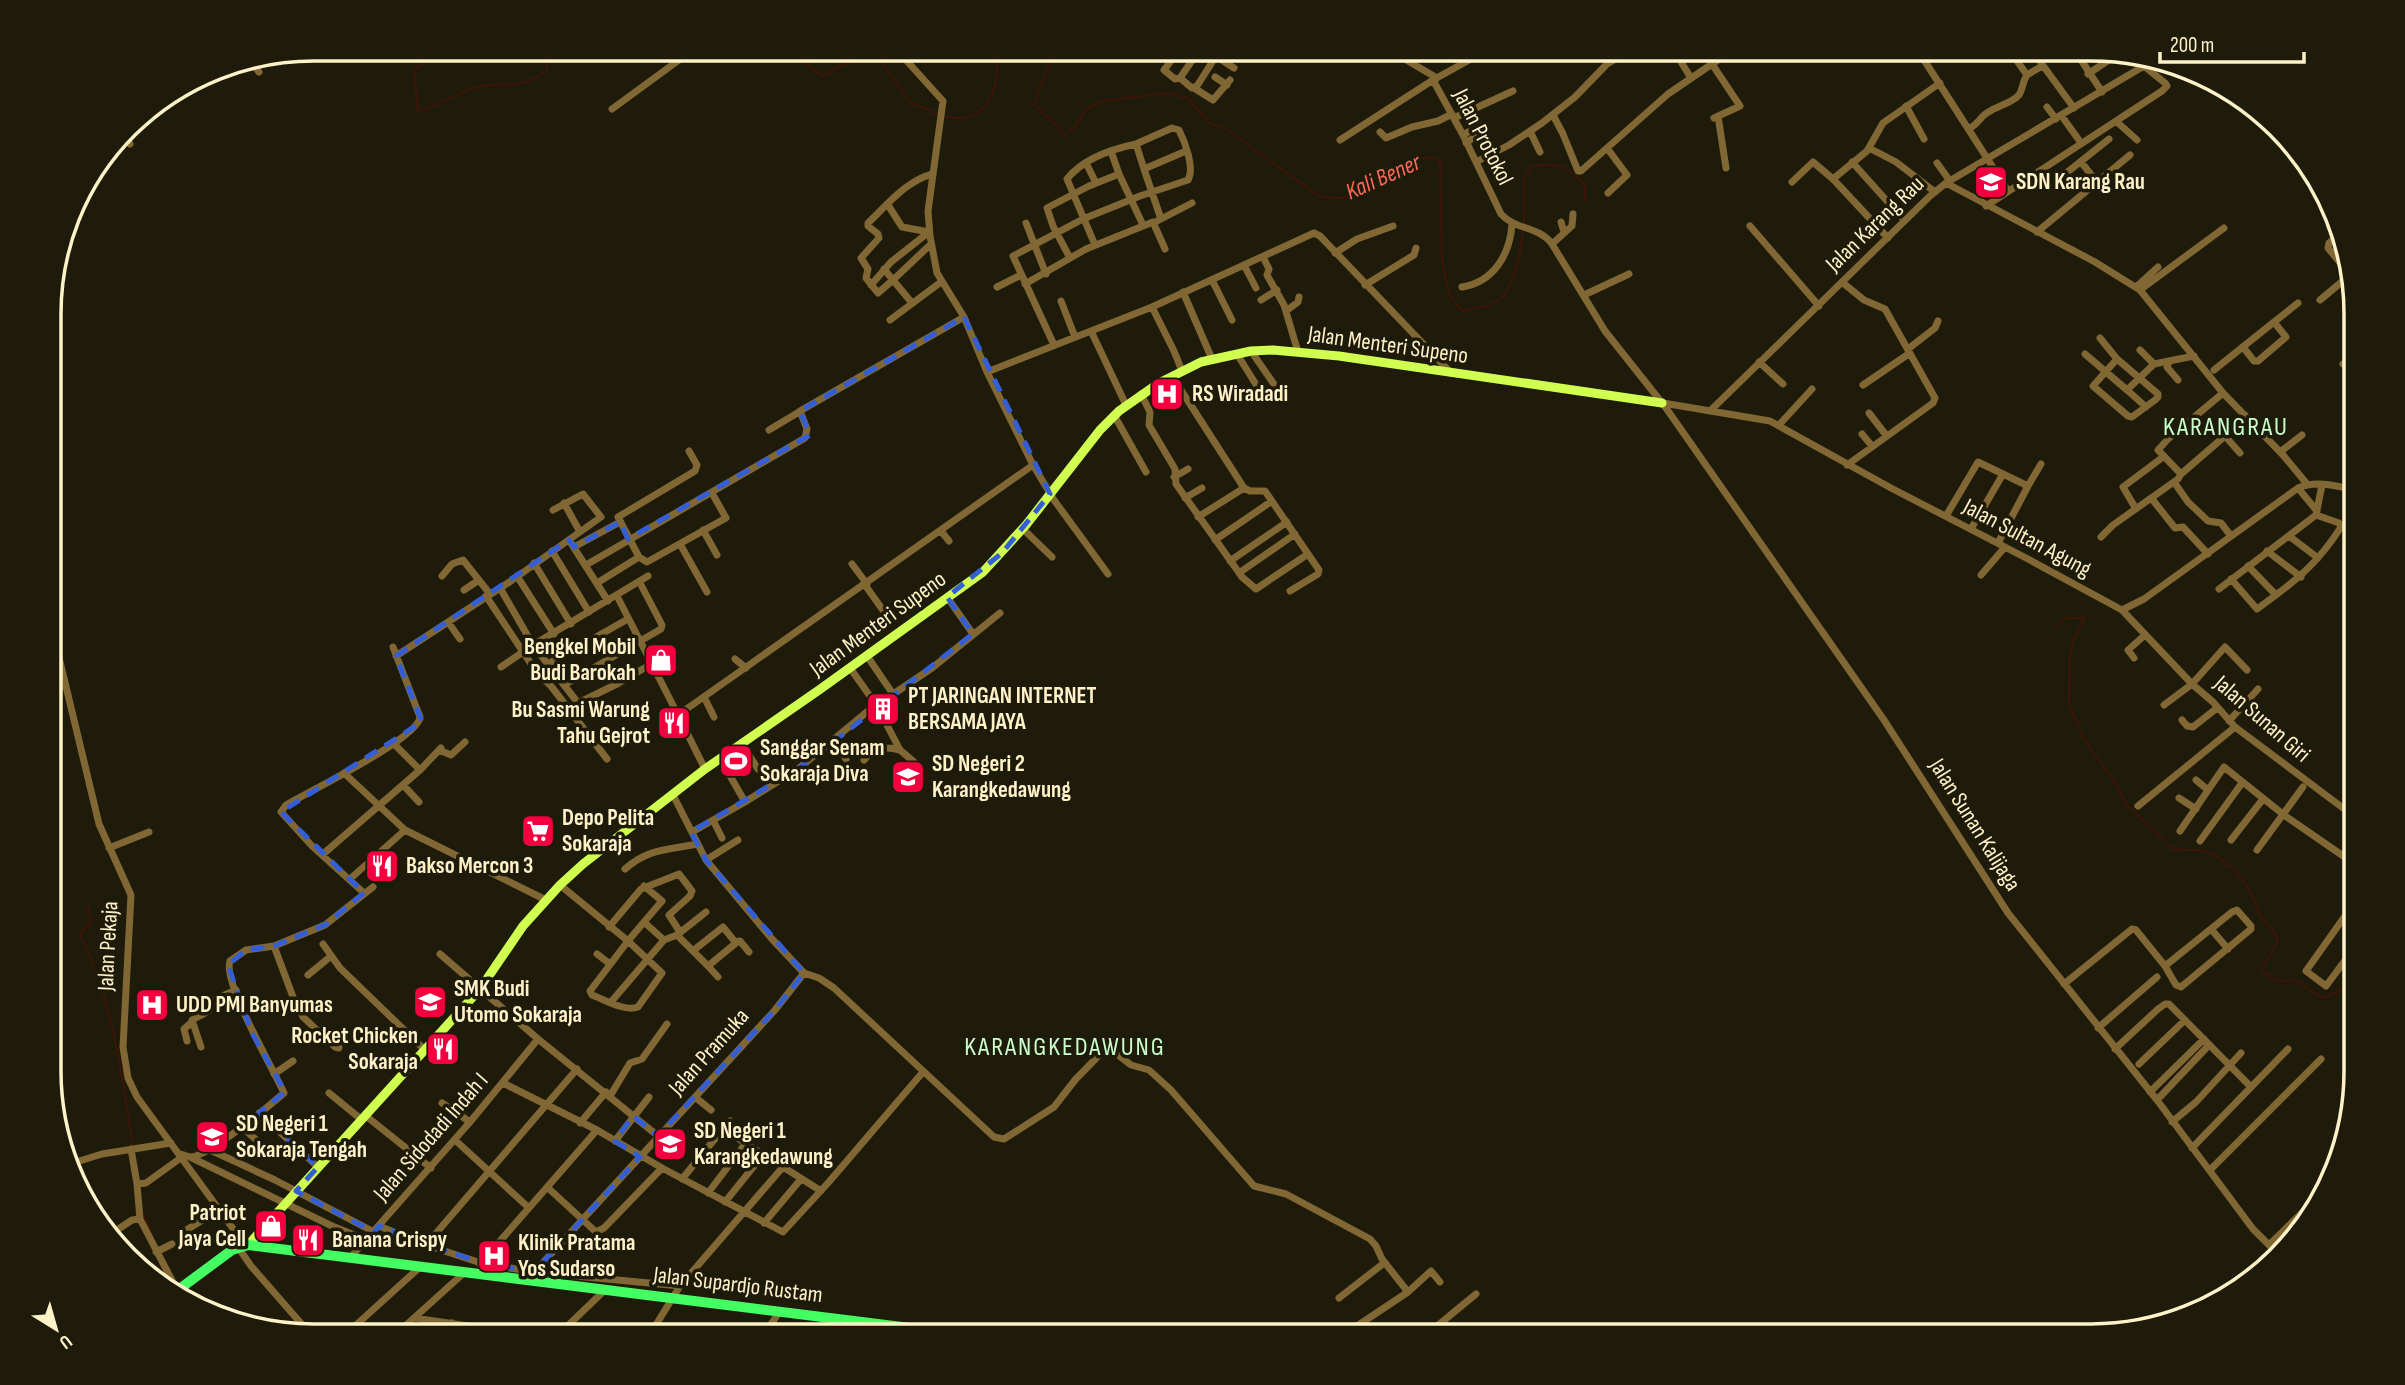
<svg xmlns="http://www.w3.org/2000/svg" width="2405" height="1385" font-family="'Sofia Sans Condensed',sans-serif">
<rect width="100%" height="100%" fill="#1e1b0b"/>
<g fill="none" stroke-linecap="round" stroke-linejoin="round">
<path stroke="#3c1507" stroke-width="2" d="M331 49H333
M428 49 426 61 414 70 418 111C440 105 453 94 474 88 502 79 519 93 547 70L548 49
M787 49 822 76 847 63 879 59 910 102 937 114
M1053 49 1056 54 1048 67 1034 104 1065 134 1074 128 1086 109 1104 101 1167 93 1188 98 1209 123 1225 128 1320 197 1344 198 1392 168 1429 157 1440 161 1442 262 1449 294 1462 311C1473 309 1490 307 1499 300 1515 287 1522 248 1523 228
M942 116C989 127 1001 88 996 49
M1524 223V179L1532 166C1562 163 1563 164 1585 185V201
M2057 626 2066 618H2085L2073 640 2070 657 2069 703 2074 716 2083 738 2119 788 2125 803 2172 848C2181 852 2190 849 2199 850 2222 855 2241 874 2252 895 2255 901 2257 909 2260 915 2264 924 2278 931 2277 941 2275 953 2264 959 2262 970 2274 981 2280 983 2296 980 2334 1009 2317 994 2355 987
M88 907 91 922 80 934C113 1000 121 1074 133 1146
M143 1213 153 1237
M188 1296 190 1304"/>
<path stroke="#806734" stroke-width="7" d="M806 49 811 59
M896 49 943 101 928 211 930 236 937 273 964 317 987 372 1033 465 1054 500 1108 574
M1180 49 1164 70 1175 79 1180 78
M1200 49 1180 78 1192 88 1197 86 1216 56
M1205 49 1234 68
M1392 49 1403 58 1437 78
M1489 49 1433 80 1463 135 1501 214C1515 230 1539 226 1552 244L1605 331 1666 408 1884 720 2008 913 2157 1100 2253 1229 2276 1252
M1673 49 1691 78
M1917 49 2008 191
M1985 49 2015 58 2031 50
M2031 49 2074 108
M2074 49 2102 92
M2015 58 2027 75 2042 66
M251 62 259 72
M1712 64 1740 106 1714 118
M2088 74 2119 53
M1215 77 1227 85
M1194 88 1213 100 1230 80
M1906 106 1924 139
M2047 107 2056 119
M612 109 679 60 667 49
M1553 115 1563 134 1578 171H1581L1607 148
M2061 115 2081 143
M1718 116 1726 168
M1454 118 1513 91
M2117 122 2137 140
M1969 129C1976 125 1977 123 1982 117 1991 107 2009 105 2018 96 2023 91 2022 82 2027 75
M1530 131 1540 152
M1380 132 1386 138 1412 127 1438 121 1452 114
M124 134 130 144
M1463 135 1480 125
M1340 140 1433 80
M1466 143 1480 133
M1869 148 1896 162 1935 192
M1111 151 1119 174
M1476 162 1509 145 1542 123 1575 97 1607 64 1633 49
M1852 162 1904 220
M2081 162 2097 182
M1086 163 1096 183
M1937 163 1950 181
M1792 182 1813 162 1833 179
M2055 182 2109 139
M1946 183 2095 262 2140 290 2223 393 2283 455 2307 484
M1608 193 1627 175 1607 148 1668 94 1734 49
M888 205 902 227 929 232
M1986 206 2162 91 2167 86 2165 83 2144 66
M1161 219 1144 169 1186 151
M1157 221 1192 203
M1561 222 1564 232
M1026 223 1046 274
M1750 226 1819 306
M2342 231 2329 243 2328 248 2352 277
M2037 232 2130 155
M1888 238 1833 179 1867 151 1883 123 1940 83
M1552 244 1572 226 1573 214
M1095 245 1067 179C1083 159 1112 149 1136 144
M1335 253 1357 239 1393 226
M1263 257 1269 269 1267 275 1284 305 1298 352
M1070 258 1053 226 1047 208 1089 186 1119 174 1143 225
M1244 265 1256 288
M884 269 893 280 931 244
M1212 280 1232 320
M1843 283 1864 300 1885 309 1935 398 1933 403 1847 465
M1025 284 1086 249 1153 222 1165 249
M871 285 891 262 929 232
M1365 285 1414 255 1416 248
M997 287 1021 275
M1462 287C1494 282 1510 254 1512 224
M2136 287 2158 267
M2140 290 2224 228
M1183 292 1212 359
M1584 295 1629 274
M1261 300 1277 290
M2320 300 2350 275
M1061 301 1075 337
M912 303 893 280 878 293 866 278 868 269 861 258 879 238 878 234 868 226V223C887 205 907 180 933 174
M1152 307 1174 351 1182 371
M1286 311 1298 302 1299 297
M890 320 941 282
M2274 322 2298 303
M1091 331 1126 405
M2100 338 2117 359 2158 394V397L2155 400 2132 417 2128 416 2093 386 2117 359
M1054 345 1013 256 1083 219 1140 196 1188 180C1195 168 1185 142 1179 130L1172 128 1136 144 1144 169
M1908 349 1935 328 1938 321
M2140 350 2154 364
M1251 351 1278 390
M1237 354 1265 399
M2085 354 2127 390 2154 364 2194 356
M1759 362 1783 384
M2169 362 2167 367 2178 380
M2343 364 2355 353
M2214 370 2274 322 2286 337 2258 361H2254L2243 347
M987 372 1152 307 1314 233 1320 236 1451 373
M1172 376 1244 488 1250 491H1265L1319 570 1318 574 1290 591
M1863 385 1910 353
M2127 390 2146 407
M1141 394 1150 412 1149 425 1175 469 1176 484 1242 577 1256 589 1308 554
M1663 403 1770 421 1891 488 2028 559 2122 610 2144 599 2298 488C2316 480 2337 486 2355 490
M1710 411 1930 196 1946 183 2144 66 2167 61
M1869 413 1886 435
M1114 415 1146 472
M1779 425 1812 389
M769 430 799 412
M1862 434 1872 446
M2225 436 2240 453
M689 451 697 465 695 471 618 517 639 557 647 562 726 518 712 493
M2280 452 2302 435
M2181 474 2225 436 2245 415
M1174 477 1188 469
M2174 482 2188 502 2208 521 2221 523 2231 536
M2028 486 2041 464
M2298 488 2317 511
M1185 498 1202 488
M2152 499 2175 528 2183 527 2208 554
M564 503 580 532
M2136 509 2123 487 2163 457
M1946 516 1978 462 2028 486 1998 543
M1198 517 1244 488
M1023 529 1052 557
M1971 529 2003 474
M703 530 717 555
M941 531 949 541
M2289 536 2318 558
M2101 537 2113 525 2178 479 2181 474 2158 450 2168 439 2223 393
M569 540 608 601
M1215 540 1272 501
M680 544 707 592
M574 547 620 522
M552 551 589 612
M2267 551 2301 577
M1230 561 1287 522
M534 563 571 624
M852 564 867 584
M586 565 805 438 807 429 800 411 964 317
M2248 566 2276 595
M1239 573 1295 534
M1981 575 2005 547
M442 576 452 564 463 560 490 594
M517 576 554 634
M648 576 533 645 578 703 617 684 653 663
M2231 579 2257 609C2293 583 2317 565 2341 527L2339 523 2316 515
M597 583 639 557
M865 585 885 613
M500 588 533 645 501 667
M2219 589 2316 515 2322 485
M464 590 479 580
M486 596 537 673 551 686 607 759
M617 596 678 715 1033 465
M947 597 973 634
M2122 610 2192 684 2213 702 2235 727 2355 817
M448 622 460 639
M51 624 99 824 131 895 123 1047 128 1078 137 1097 245 1245
M396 656 511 581 601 517 583 494 553 510
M867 656 893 694
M2134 658 2128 650 2145 635
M735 659 746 668
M548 664 628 619
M850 668 877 706 900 750 914 762
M564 685 661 629 662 625 640 583
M704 697 714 717
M2164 705 2192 684 2225 647 2247 670
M678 715 705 769
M2182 720 2187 726 2193 727 2217 708
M2229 721 2258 689
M834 742 846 759
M393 743 420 770
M742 744 758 769 765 768 775 782
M439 750 451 755 465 742
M864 760C874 747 885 746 900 750
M344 773 405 830 546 900
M2196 780 2208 790
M403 785 419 802
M673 795 706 860 772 939 804 973 819 978 834 988 994 1137 1004 1139 1054 1107 1075 1080 1105 1049 1109 1048 1131 1065 1149 1070 1171 1090 1254 1186 1286 1194 1370 1239 1376 1246 1382 1259 1408 1292 1354 1328V1336
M2179 798 2196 809
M745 802 798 769 868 711 932 668 1000 613
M2138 806 2235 727
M713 820 722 838
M2180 831 2224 767 2284 815 2349 860
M692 832 745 802 721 760
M2231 840 2263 799
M2200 841 2242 783
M109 848 149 832
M2355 849 2349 860 2355 868
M2257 850 2303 787
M322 855 420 770 441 748
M706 860 738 840
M625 869C649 848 668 850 697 844
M350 879 405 830
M560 885 628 941 590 991 592 995C605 1000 625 1012 638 1007L662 973 628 941 644 922 664 940 611 1002
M644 886 662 901 644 922
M364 893 312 846 281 812 286 805C308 792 419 738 420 717L393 647
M2355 902 2306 971 2326 986 2355 947
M609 927 641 889 679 874 692 891 690 896 669 915 680 932
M2211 929 2228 949
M677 935 708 966 736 943 723 927 694 950
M664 940 677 935 706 912
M735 942 740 941 749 952
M323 944 340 968 426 1051
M274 946 293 997 303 1017 335 1047 339 1048
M440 954 538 1039 658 1136
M597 954 610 964
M708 966 718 977
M308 975 330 957
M2064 984 2132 929 2136 930 2165 966 2232 912 2237 910 2251 926V929L2181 987 2176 985 2165 966
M2098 1028 2157 977
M187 1041 184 1029 191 1023
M201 1047 192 1020 209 1011 211 1001 236 990
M429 1047 441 1057
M2115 1049 2158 1009 2165 1004H2169L2250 1086
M2139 1064 2185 1020
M274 1074 293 1061
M503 1083 597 1130 662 1168 783 1232 828 1183 923 1072
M2150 1092 2204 1039
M329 1093 362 1120
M610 1096 630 1063 642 1059 667 1024
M695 1097 711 1110
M2157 1100 2209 1045
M442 1103 470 1122
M259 1113 318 1167
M366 1116 431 1168
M2172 1122 2196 1102 2241 1053
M580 1123 606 1092
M242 1127 264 1147
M723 1129 730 1121
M455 1140 528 1207
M615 1141 649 1097
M2192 1148 2288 1049
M131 1149 137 1184 146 1183 182 1157
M208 1149 275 1180 374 1232
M180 1154C181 1154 190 1157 191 1157 209 1156 269 1106 284 1093 274 1070 222 982 230 961L246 950 274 946 325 925 373 887
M190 1157 332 1226 367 1240
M73 1163 102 1154 171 1143
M2210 1170 2321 1059
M682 1179 723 1129 821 1191
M137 1184 140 1219
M547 1187 596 1232 604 1228 662 1168
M708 1193 745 1144
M725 1202 763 1155
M764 1223 801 1179
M379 1226 426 1245 481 1263 534 1272 680 1286
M183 1232 219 1210
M111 1234 132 1220 140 1219 177 1290
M426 1245 577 1069
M2269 1245 2325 1190
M238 1247 251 1266 312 1336
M156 1252 172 1244
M350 1258 470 1122 538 1039
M480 1264 597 1130
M527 1280 775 1010 804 973
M1408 1292 1431 1271 1440 1282
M1339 1298 1384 1263
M414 1318 489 1329 555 1336
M344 1336 420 1267
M394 1336 465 1272
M438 1336 452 1323
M557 1336 605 1290
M649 1336 680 1286 783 1167
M763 1336 780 1311
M869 1336 878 1324
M1425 1336 1476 1294"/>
<path stroke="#d0ff4f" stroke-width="9" d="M248 1245 480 989 523 926 560 885 583 864 705 769 819 690 983 572 1026 525 1100 430 1119 411 1159 383 1201 362 1251 351 1273 350 1339 356 1662 403"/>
<path stroke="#43ff62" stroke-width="10" d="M174 1293 232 1250 248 1245 974 1336"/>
</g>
<path fill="none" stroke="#345ed6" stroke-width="5" stroke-dasharray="14 9" stroke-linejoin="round" d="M964 317 1050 494 1002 553 947 597 973 634 798 769 691 832 706 860 804 973 775 1010 658 1136 633 1116 615 1141 640 1157 534 1272 481 1263 379 1226 374 1232 296 1191 318 1167 259 1113 285 1092 252 1033 228 965 246 950 274 946 325 925 364 893 281 812 422 722 396 656 569 540 574 547 620 522 628 539 794 444 810 435 800 411Z"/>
<defs>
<g id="school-square" transform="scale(1.75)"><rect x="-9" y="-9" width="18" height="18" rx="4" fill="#f3003f" stroke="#1e1b0b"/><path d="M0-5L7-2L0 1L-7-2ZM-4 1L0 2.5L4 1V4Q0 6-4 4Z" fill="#fff"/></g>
<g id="hospital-square" transform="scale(1.75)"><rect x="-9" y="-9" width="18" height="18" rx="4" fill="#f3003f" stroke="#1e1b0b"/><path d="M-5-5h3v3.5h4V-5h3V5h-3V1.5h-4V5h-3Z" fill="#fff"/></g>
<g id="shop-square" transform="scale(1.75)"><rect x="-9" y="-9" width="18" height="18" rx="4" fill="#f3003f" stroke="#1e1b0b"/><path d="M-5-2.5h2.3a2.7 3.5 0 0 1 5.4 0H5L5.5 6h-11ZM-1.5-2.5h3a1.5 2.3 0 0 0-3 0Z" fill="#fff"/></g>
<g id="building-square" transform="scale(1.75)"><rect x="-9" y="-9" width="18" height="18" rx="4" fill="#f3003f" stroke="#1e1b0b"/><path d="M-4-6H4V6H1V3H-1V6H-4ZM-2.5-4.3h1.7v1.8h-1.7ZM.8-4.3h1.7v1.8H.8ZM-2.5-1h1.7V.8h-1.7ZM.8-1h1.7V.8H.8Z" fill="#fff"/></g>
<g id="restaurant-square" transform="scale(1.75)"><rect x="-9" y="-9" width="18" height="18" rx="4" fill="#f3003f" stroke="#1e1b0b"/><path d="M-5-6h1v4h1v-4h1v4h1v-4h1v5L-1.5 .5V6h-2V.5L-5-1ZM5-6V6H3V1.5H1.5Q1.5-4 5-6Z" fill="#fff"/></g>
<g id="stadium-square" transform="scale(1.75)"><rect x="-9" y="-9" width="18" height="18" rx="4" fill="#f3003f" stroke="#1e1b0b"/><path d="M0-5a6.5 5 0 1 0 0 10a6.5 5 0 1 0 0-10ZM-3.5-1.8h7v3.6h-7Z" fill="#fff"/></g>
<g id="supermarket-square" transform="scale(1.75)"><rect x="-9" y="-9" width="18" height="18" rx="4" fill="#f3003f" stroke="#1e1b0b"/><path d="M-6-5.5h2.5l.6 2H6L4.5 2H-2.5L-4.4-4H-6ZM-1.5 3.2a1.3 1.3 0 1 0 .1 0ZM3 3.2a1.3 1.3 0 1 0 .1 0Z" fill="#fff"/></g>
</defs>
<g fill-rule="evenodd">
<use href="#school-square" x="1991" y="182"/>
<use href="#hospital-square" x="1167" y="394"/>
<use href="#shop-square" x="661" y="660"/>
<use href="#building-square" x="883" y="709"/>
<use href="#restaurant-square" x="674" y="723"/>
<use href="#stadium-square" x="736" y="761"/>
<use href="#school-square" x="908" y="777"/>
<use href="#supermarket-square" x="538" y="831"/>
<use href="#restaurant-square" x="382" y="866"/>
<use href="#school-square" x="430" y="1002"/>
<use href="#hospital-square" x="152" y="1005"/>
<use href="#restaurant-square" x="443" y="1049"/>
<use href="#school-square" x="212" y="1137"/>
<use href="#school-square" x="670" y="1144"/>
<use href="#shop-square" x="271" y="1226"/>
<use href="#restaurant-square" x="308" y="1240"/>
<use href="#hospital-square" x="494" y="1256"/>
</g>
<g text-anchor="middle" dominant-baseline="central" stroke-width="7" stroke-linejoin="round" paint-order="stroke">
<g font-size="23" fill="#fff2c8" stroke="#1e1b0b">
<text transform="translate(1483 137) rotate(63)">Jalan Protokol</text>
<text transform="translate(1875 224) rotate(-44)">Jalan Karang Rau</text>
<text transform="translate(1388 345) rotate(8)">Jalan Menteri Supeno</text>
<text transform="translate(2027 538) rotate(28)">Jalan Sultan Agung</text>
<text transform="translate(878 624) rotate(-36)">Jalan Menteri Supeno</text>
<text transform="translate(2262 719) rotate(41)">Jalan Sunan Giri</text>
<text transform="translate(1975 825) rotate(58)">Jalan Sunan Kalijaga</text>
<text transform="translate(108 946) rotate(-87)">Jalan Pekaja</text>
<text transform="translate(709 1052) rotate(-48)">Jalan Pramuka</text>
<text transform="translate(431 1137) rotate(-49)">Jalan Sidodadi Indah I</text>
<text transform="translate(738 1285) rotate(7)">Jalan Supardjo Rustam</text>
</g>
<g font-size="23" font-weight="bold" fill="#fff2c8" stroke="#1e1b0b" text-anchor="start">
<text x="2016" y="182">SDN Karang Rau</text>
<text x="1192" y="394">RS Wiradadi</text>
<text x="636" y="647" text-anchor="end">Bengkel Mobil<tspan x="636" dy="26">Budi Barokah</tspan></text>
<text x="908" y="696">PT JARINGAN INTERNET<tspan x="908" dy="26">BERSAMA JAYA</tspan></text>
<text x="650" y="710" text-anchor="end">Bu Sasmi Warung<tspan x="650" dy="26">Tahu Gejrot</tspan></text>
<text x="760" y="748">Sanggar Senam<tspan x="760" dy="26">Sokaraja Diva</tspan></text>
<text x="932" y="764">SD Negeri 2<tspan x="932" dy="26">Karangkedawung</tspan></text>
<text x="562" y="818">Depo Pelita<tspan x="562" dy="26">Sokaraja</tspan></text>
<text x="406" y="866">Bakso Mercon 3</text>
<text x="454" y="989">SMK Budi<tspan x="454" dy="26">Utomo Sokaraja</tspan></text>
<text x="176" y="1005">UDD PMI Banyumas</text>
<text x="418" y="1036" text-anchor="end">Rocket Chicken<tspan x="418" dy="26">Sokaraja</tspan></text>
<text x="236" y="1124">SD Negeri 1<tspan x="236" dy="26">Sokaraja Tengah</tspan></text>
<text x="694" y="1131">SD Negeri 1<tspan x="694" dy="26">Karangkedawung</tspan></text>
<text x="246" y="1213" text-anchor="end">Patriot<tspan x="246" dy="26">Jaya Cell</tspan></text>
<text x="332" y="1240">Banana Crispy</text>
<text x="518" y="1243">Klinik Pratama<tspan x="518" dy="26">Yos Sudarso</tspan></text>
</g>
<g font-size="24" font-style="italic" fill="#ff6856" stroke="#1e1b0b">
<text transform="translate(1383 177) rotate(-24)">Kali Bener</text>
</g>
<g font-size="26" letter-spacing="2" fill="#caffcb" stroke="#1e1b0b">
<text x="2226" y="427">KARANGRAU</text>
<text x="1065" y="1047">KARANGKEDAWUNG</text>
</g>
</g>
<path d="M0 0H2405V1385H0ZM314 61H2091A253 253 0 0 1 2344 314V1071A253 253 0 0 1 2091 1324H314A253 253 0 0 1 61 1071V314A253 253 0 0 1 314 61Z" fill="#1e1b0b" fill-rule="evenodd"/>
<path fill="none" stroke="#fff2c8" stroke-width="3.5" d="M314 61H2091A253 253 0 0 1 2344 314V1071A253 253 0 0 1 2091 1324H314A253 253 0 0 1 61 1071V314A253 253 0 0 1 314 61Z"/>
<g transform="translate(56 1329) rotate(143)" stroke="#1e1b0b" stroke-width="5" paint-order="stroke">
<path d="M0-5L12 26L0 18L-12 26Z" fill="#fff2c8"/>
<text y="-10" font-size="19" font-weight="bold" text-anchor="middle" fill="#fff2c8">U</text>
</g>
<path d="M2160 52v10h144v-10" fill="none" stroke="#fff2c8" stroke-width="3.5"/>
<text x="2170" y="52" font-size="21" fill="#fff2c8" stroke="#1e1b0b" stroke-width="5" paint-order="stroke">200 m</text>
</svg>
